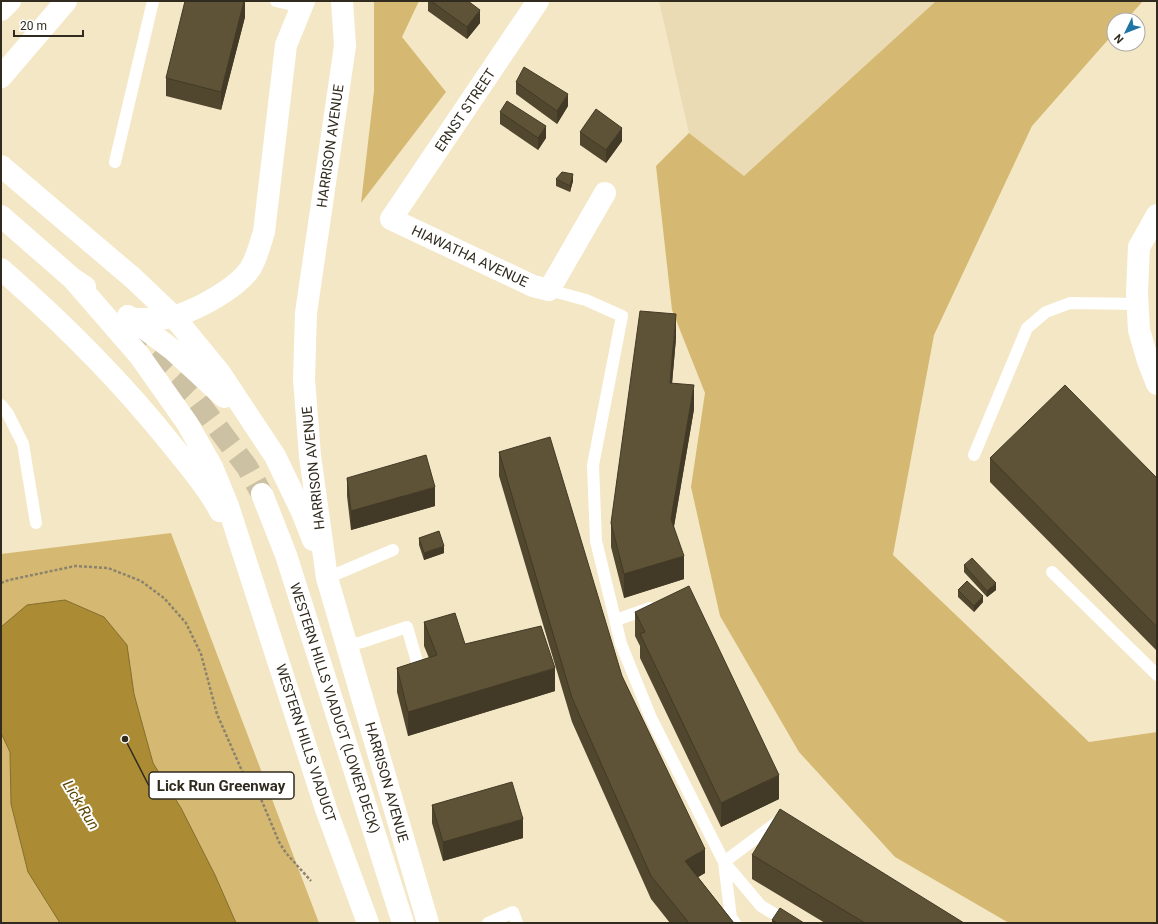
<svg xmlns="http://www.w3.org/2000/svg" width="1158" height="924" font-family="Roboto,sans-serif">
<rect width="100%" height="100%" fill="#f4e7c6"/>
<path fill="#eadbb4" d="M659 1H936L744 176 689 133Z"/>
<path fill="#d5b972" d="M374 1H419L402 37 446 92 361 203 374 91Z
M936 1H1143L1126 20H1114V33L1032 126 934 335 893 555 1089 742 1157 732V923H1009L895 857 799 752 720 616 691 487 705 393 672 310 656 166 689 133 744 176Z
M171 533 319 923H1V554Z"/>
<path fill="#ab8b33" stroke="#866e2d" d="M65 600 104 617 127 645 134 694 153 763 181 808 215 875 236 923H60L28 872 11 804 10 752 1 733V627L27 605Z"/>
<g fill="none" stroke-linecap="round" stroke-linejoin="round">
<path stroke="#cdc1a4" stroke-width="22" stroke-dasharray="22 11" stroke-linecap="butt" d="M129 331 193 395 247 467 262 494"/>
<path stroke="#8c836d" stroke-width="2.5" stroke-dasharray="3 2" stroke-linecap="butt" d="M1 583 9 580 75 566 108 568 141 581 164 598 186 623 201 654 217 714 246 780 261 799 279 842 286 853 311 881"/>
<path stroke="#fff" stroke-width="12" d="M276 1 301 7
M115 162 153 1
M549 290 586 300 622 316 593 465 596 541 621 644 651 718 724 862 780 820
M1 405 8 414 23 444 36 523
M974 455 1027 328 1046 312 1070 303 1138 304
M1052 572 1157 675
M327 578 393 550
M616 620 650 608
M346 646 362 642 407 627 418 665
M724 862 761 906 789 923
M724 862 731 918 735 923
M488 923 513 912 517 923"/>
<path stroke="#fff" stroke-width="22" d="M538 1 391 219 533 286 549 290 605 193
M1157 215 1139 247 1137 293 1139 330 1148 361 1157 384"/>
<path stroke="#fff" stroke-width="22" d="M342 1 345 46 306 313 304 379 310 456 327 578 428 923
M1 10 10 1
M1 77 66 1
M1 166 133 278 174 317 220 373 275 456 302 512 313 540
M1 216 73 279 85 287
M1 269C63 323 121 381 172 445 188 465 209 489 220 511
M73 279 139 355 187 423 212 467 228 506 326 809 368 923
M128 316 173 350 224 397
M133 319C144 319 166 320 176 316 198 309 236 289 250 269 257 258 260 244 264 232L286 45 304 1
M262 494 286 555 403 923"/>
</g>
<path fill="#51472f" d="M245 1V17L221 110 166 96V78Z
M428 1H468L480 23 467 39 428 11Z
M516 82 568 106 557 124 516 94Z
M500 112 546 138 538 150 500 124Z
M580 132 622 141 606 163 580 145Z
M556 179 573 181 570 192 556 186Z
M676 338 672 383 694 409 674 527 684 579 624 598 611 547V523Z
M499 452 622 676 705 873 698 877 734 923H670L651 899 572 722 499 476Z
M990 458 1157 478V651L990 482Z
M347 478 435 506 351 530 347 496Z
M419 538 444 553 424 560 419 545Z
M964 565 996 590 987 597 964 572Z
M958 590 983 602 974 612 958 597Z
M635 612 779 799 721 827 640 658V646L635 636Z
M424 622 465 644 555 691 408 736 397 692V668L429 658 424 646Z
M432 805 523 838 443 861 432 823Z
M752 855 964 923H825L752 879Z
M772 920 804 923H772Z"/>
<path fill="#423a26" d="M244 1H245V17L221 110V92Z
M480 10V23L467 39V27Z
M568 94V106L557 124V111Z
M546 126V138L538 150V138Z
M622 128V141L606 163V150Z
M573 174V181L570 192V186Z
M676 314V338L670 407V383Z
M694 385V409L671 543V519Z
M435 487V506L351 530V511Z
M444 546V553L424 560V553Z
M684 556V579L624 598V574Z
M996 583V590L987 597V591Z
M983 596V602L974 612V606Z
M555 668V691L408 736V712Z
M779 775V799L721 827V803Z
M523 819V838L443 861V842Z
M705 849V873L685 885V861Z"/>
<path fill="#5e5337" stroke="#423a26" d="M185 1H244L221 92 166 78Z
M431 1H468L480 10 467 27Z
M524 67 568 94 557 111 516 82Z
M507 101 546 126 538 138 500 112Z
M596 109 622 128 606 150 580 132Z
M562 172 573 174 570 186 556 179Z
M640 311 676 314 670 383 694 385 671 519 684 556 624 574 611 523Z
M1065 385 1157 478V627L990 458Z
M550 437 622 676 705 849 685 861 734 923H689L651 876 572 698 499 452Z
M426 455 435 487 351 511 347 478Z
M439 531 444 546 424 553 419 538Z
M972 558 996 583 987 591 964 565Z
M967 581 983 596 974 606 958 590Z
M689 586 779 775 721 803 640 634 645 632 635 612Z
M455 613 465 644 541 626 555 668 408 712 397 668 437 655 424 622Z
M512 782 523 819 443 842 432 805Z
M780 809 964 923H865L752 855Z
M780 908 804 923H778L772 920Z"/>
<g text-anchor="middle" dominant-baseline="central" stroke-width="4" stroke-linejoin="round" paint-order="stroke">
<g font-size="14" fill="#302b1e" stroke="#fff">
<text transform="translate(465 110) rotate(-56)">ERNST STREET</text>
<text transform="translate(330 146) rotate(-82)">HARRISON AVENUE</text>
<text transform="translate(470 256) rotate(25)">HIAWATHA AVENUE</text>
<text transform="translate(313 468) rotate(-96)">HARRISON AVENUE</text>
<text transform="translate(335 708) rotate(72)">WESTERN HILLS VIADUCT (LOWER DECK)</text>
<text transform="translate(306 743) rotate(72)">WESTERN HILLS VIADUCT</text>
<text transform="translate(387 782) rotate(74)">HARRISON AVENUE</text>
</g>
<g font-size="15" font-style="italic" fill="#5d4700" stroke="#fff">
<text transform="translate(81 805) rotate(58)">Lick Run</text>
</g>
</g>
<path fill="none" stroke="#302b1e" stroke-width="1.5" d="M125 739L149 786"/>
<circle fill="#302b1e" stroke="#fff" stroke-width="1.5" cx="125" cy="739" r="4"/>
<rect fill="#fff" stroke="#302b1e" stroke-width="1.5" x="149" y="772" width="145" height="27" rx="4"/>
<g font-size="15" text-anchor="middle" font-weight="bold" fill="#302b1e">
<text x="221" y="791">Lick Run Greenway</text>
</g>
<rect width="1158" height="924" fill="none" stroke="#302b1e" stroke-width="4"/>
<g transform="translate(1126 32) rotate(227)"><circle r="19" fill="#ffffff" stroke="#acaaa5"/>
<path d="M0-3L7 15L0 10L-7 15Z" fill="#2075a5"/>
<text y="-6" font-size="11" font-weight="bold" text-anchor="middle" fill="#302b1e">N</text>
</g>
<path d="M14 30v6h69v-6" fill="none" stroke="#302b1e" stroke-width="2"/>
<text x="20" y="30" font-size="12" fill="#302b1e" stroke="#ffffff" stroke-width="3" paint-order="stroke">20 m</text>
</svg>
